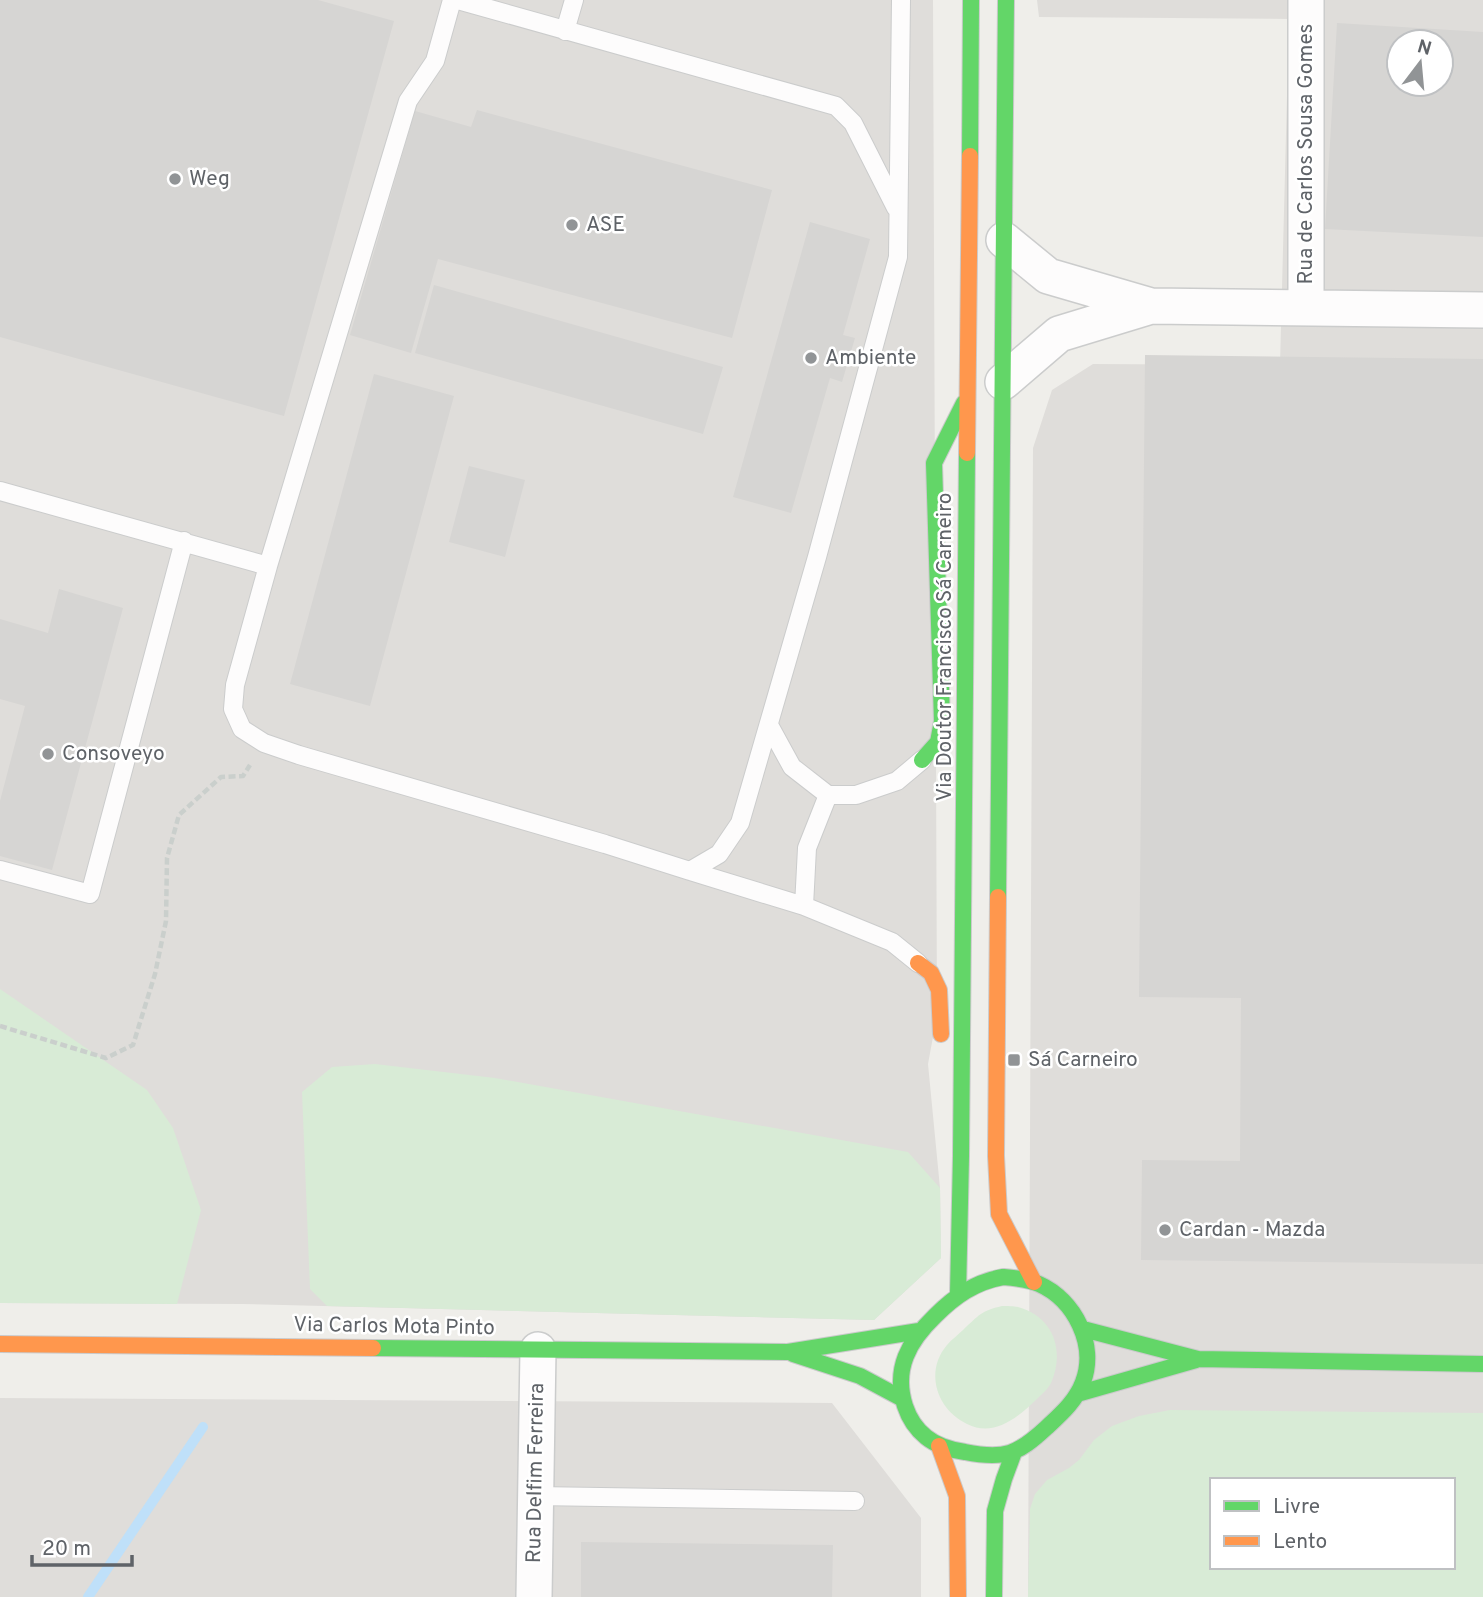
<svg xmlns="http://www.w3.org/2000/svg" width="1483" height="1597" font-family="Overpass,sans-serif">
<rect width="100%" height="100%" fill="#efeeea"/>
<path fill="#dfddda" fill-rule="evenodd" d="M0 0H933L937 1015 928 1064 940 1188 941 1258 874 1320 242 1304 0 1303Z
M1037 0H1483V1597H1028L1033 448 1052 390 1093 364 1280 365 1289 19 1039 17ZM1399 42H1441V84H1399ZM1212 1480H1453V1567H1212Z
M0 1398 832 1403 921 1518V1597H0Z"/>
<path fill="#d8ebd6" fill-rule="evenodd" d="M0 989 147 1090 173 1128 201 1210 177 1304 0 1303Z
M375 1064 495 1078 908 1152 940 1188 941 1258 874 1320 327 1306 310 1289 302 1092 332 1067Z
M1002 1306C1007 1306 1014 1306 1018 1307 1054 1317 1065 1351 1051 1383 1048 1389 1042 1394 1037 1399 1019 1416 995 1438 967 1424 937 1410 924 1372 947 1345 952 1339 958 1335 963 1330 979 1315 981 1311 1002 1306Z
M1170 1410 1483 1413V1597H1028L1030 1509 1035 1494 1047 1480 1069 1468 1079 1460 1094 1440 1112 1426 1139 1416ZM1212 1480H1453V1567H1212Z"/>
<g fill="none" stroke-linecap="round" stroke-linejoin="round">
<path stroke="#bfe0f9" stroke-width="10" d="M88 1597 203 1427"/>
</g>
<path fill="#d6d5d3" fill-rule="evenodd" d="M0 0H318L394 21 284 416 0 337Z
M1337 23 1483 32V237L1325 229ZM1399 42H1441V84H1399Z
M477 110 772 190 732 338 438 259 411 353 350 335 415 111 471 127Z
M810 222 870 239 843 335 855 338 842 382 830 378 791 513 733 497Z
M434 285 723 367 703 434 415 353Z
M1145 355 1483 359V1264L1141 1260 1142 1160 1240 1161 1241 998 1139 997Z
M374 374 454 396 370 706 290 684Z
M469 466 525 480 505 557 449 542Z
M59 589 123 608 52 870 0 856V801L25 706 0 699V619L48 633Z
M581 1542 833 1545 832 1597H581Z"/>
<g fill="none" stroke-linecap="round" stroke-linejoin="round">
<g stroke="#cbcccc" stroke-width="20">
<path id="lane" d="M458 0 836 106 853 123 896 208
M565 31 574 0
M0 491 268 566 235 685 233 709 242 729 264 743 299 755 605 844 690 871 719 854 740 823 817 557 898 257 901 0
M268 566 408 101 435 61 452 0
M769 725 792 767 828 795H856L897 781 922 760
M0 870 90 894 184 541
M690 871 804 906 892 942 918 963
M804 906 807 848 828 795
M535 1496 855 1501"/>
</g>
<g stroke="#cbcccc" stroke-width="38">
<path id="street" d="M1004 240 1048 276 1151 306 1483 310
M1306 307V0
M1003 382 1059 334 1151 306
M534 1597 538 1350"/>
</g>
<g stroke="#cacacb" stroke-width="18">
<path id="fast" d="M970 156 971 0
M922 760 938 742 942 721 934 463 964 403
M998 897 1006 0
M1003 1277C1015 1278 1028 1279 1039 1284 1075 1300 1097 1345 1083 1382 1076 1401 1061 1414 1046 1428 1018 1454 1005 1460 965 1452 951 1450 937 1446 926 1437 916 1429 909 1418 905 1406 893 1369 909 1341 935 1316 955 1296 975 1282 1003 1277Z
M958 1294 961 1156 967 453
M1083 1329 1198 1359 1483 1364
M373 1348 788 1352 919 1331
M793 1354 860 1376 903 1399
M1077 1394 1196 1360
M994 1597 995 1511 1004 1479 1014 1452"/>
</g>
<g stroke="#cacacb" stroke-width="18">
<path id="slow" d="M967 453 970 156
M998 897 996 1156 999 1214 1034 1282
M918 963 931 973 939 990 941 1034
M0 1344 373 1348
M939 1446 957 1496 958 1597"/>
</g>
<path stroke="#cacfcc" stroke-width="4.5" stroke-dasharray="7 3.5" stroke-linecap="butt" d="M0 1026 106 1058 133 1045 155 974 166 921 167 858 179 815 221 777 243 776 250 765"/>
<use href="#lane" stroke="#fdfcfc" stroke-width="18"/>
<use href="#street" stroke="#fdfcfc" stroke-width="35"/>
<use href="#fast" stroke="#63d668" stroke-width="16"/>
<use href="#slow" stroke="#ff974d" stroke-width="16"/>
</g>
<g fill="#919496" stroke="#fff" stroke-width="2.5">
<circle cx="175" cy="179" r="7"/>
<circle cx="572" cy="225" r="7"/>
<circle cx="811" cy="358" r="7"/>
<circle cx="48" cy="754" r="7"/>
<rect x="1007" y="1053" width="14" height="14" rx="3.5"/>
<circle cx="1165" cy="1230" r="7"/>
</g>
<g text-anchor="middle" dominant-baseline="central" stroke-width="5" stroke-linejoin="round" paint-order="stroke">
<g font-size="21" fill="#5f6368" stroke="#fff">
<text transform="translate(1306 154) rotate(-90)">Rua de Carlos Sousa Gomes</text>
<text transform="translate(945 647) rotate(-90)">Via Doutor Francisco Sá Carneiro</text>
<text transform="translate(394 1327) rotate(1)">Via Carlos Mota Pinto</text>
<text transform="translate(536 1473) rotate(-89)">Rua Delfim Ferreira</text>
</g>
<g font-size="21" fill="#5f6368" stroke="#fff" text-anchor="start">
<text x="189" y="179">Weg</text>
<text x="586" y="225">ASE</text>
<text x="825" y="358">Ambiente</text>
<text x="62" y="754">Consoveyo</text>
<text x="1028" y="1060">Sá Carneiro</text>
<text x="1179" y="1230">Cardan - Mazda</text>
</g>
</g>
<rect x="1210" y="1478" width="245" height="91" fill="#ffffff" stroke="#bfc1c3" stroke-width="2"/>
<rect x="1224" y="1501" width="35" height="10" fill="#63d668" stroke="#bfc1c3" stroke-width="2"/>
<text x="1273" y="1513" font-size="21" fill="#5f6368">Livre</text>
<rect x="1224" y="1536" width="35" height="10" fill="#ff974d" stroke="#bfc1c3" stroke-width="2"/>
<text x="1273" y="1548" font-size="21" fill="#5f6368">Lento</text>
<g transform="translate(1420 63) rotate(16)"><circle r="33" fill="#ffffff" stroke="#bfc1c3" stroke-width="2"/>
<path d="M0-5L12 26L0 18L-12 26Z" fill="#919496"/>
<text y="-10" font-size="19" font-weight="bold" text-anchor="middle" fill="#5f6368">N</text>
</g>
<path d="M32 1555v10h100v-10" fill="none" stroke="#5f6368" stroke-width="3.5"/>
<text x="42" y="1555" font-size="21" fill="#5f6368" stroke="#ffffff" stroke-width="5" paint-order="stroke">20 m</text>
</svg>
